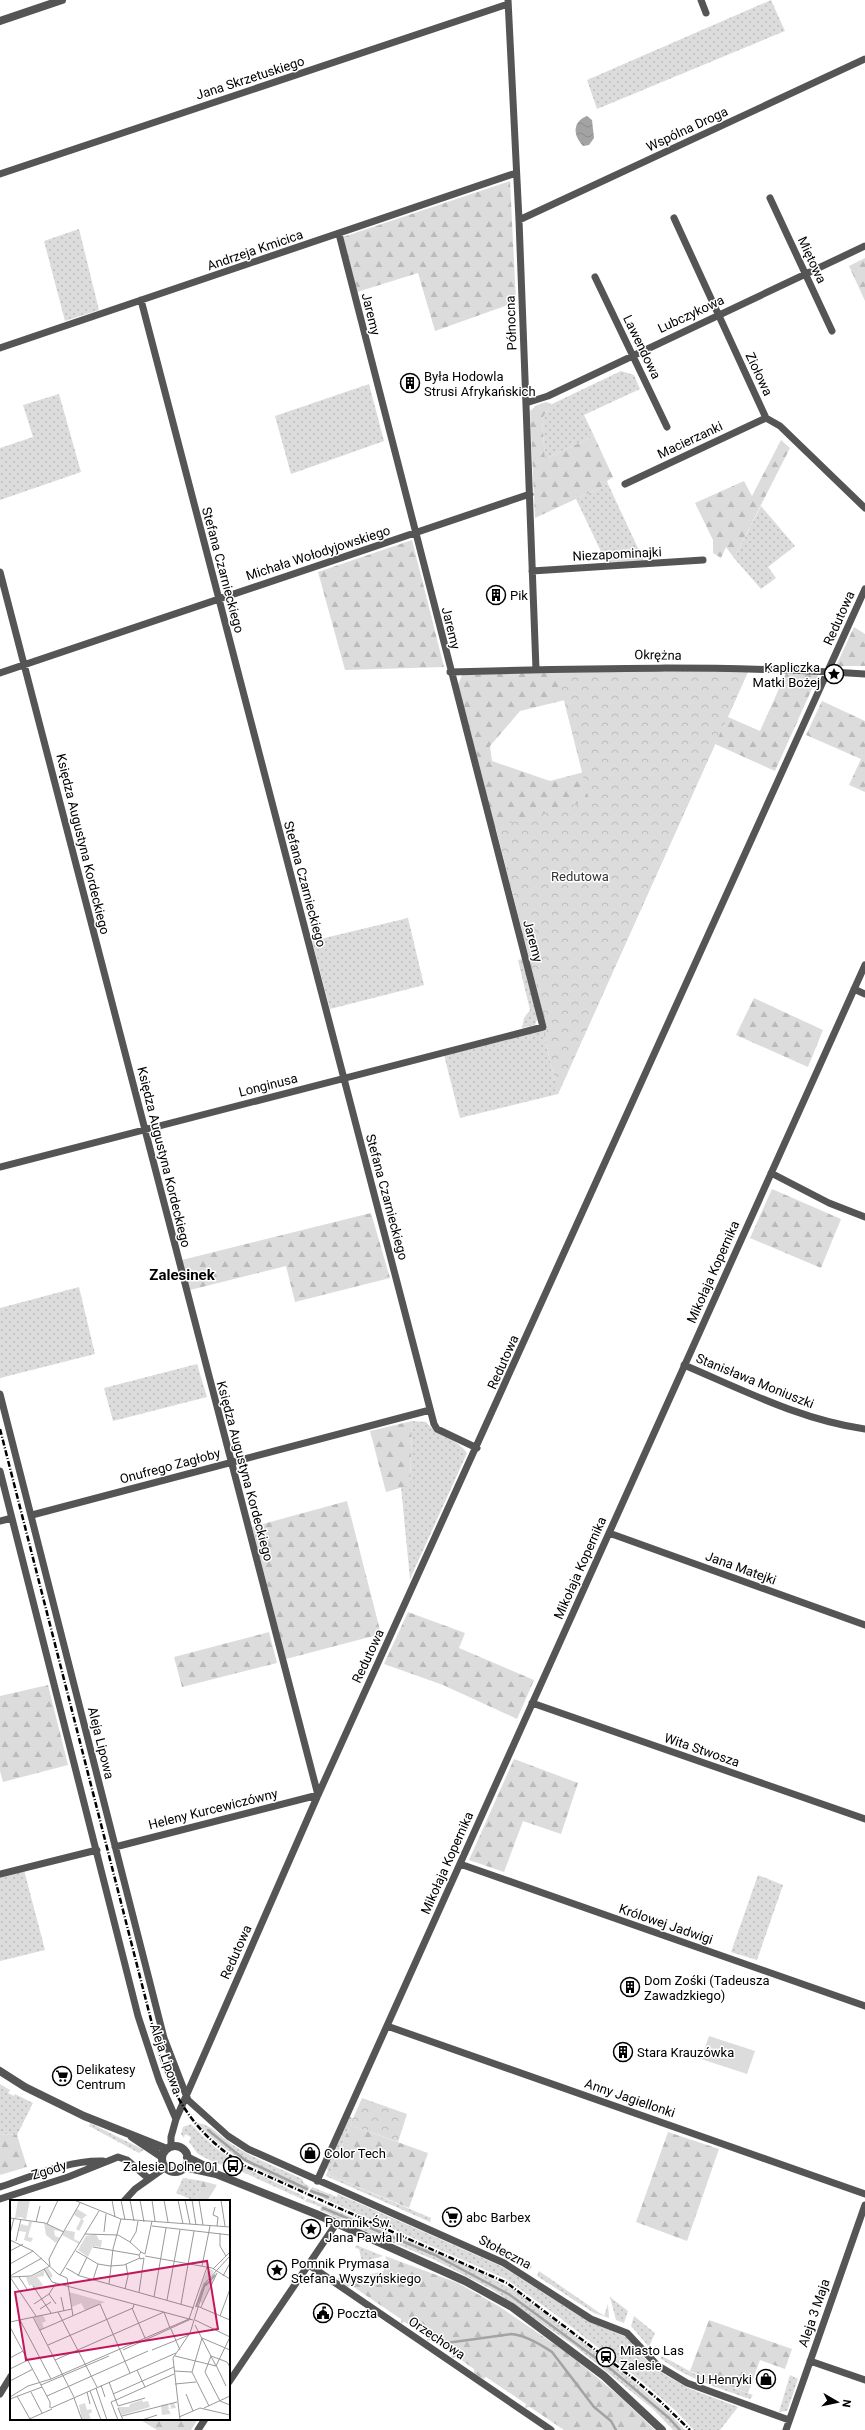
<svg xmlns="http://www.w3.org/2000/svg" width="865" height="2430" font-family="Roboto,sans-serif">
<defs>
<pattern id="grass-dots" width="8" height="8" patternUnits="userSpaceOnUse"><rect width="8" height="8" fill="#dcdcdc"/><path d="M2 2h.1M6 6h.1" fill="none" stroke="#bbb" stroke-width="1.8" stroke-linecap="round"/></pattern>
<pattern id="forest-firs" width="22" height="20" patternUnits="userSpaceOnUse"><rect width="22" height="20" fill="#dcdcdc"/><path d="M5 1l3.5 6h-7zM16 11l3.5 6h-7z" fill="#bbb"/></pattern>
<pattern id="park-crowns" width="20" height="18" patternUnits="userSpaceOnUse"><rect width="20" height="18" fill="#dcdcdc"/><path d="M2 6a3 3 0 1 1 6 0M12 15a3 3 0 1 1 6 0" fill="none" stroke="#bbb"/></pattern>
<pattern id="water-waves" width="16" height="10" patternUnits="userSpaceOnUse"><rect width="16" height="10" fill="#a3a3a3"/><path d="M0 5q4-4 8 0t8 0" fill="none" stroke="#8b8b8b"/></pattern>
</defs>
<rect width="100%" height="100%" fill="#fff"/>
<path fill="url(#grass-dots)" d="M771 0 785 31 597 109 587 80Z
M79 229 99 310 65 321 44 241Z
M621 371 634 375 640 389 584 415 594 436 545 459 542 418 552 404Z
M369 384 384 441 291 474 275 416Z
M59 394 81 472 0 500V448L33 437 23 405Z
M608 484 644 561 606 562 576 499Z
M761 506 795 546 768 567 776 578 761 589 734 558Z
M408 918 424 985 330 1009 312 941Z
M522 959 538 1017 535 1025 522 1028 524 1018 530 1010 518 960Z
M543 1030 558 1094 460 1118 444 1055Z
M79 1287 95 1354 0 1378V1308Z
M197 1364 207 1397 113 1421 104 1388Z
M412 1421 426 1422C439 1438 457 1438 467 1453L410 1579 401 1487 410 1485Z
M24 1870 45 1950 0 1961V1876Z
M758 1875 783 1885 757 1960 731 1952Z
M0 2084 10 2090 8 2093 14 2096 15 2094 33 2103 17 2135 0 2134Z
M348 2116 353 2118 329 2175 431 2218 430 2222 326 2176 328 2170 326 2168Z
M90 2123 144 2150 139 2153 89 2126Z
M197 2123C210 2123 222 2138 233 2145 254 2159 280 2168 302 2179L304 2183 310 2187 307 2192C265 2174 228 2157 197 2123Z
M191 2124C228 2165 258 2173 305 2197L304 2200 236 2169 237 2166 217 2164 198 2154 189 2142 191 2137 185 2134 184 2138 181 2134 183 2127Z
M183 2178 203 2181 195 2201 176 2193Z
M312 2187 337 2197 338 2194 503 2267 586 2320 626 2337 647 2361 662 2373 688 2388 738 2407 720 2430H694L675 2410 640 2380 560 2318 506 2279 309 2192Z
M307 2198 472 2268 514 2290 631 2379 668 2412 685 2430H673L653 2409 576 2347 493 2290 435 2260 362 2230 320 2210 321 2207 305 2201Z
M356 2245 383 2256 362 2262 359 2249 355 2248Z
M506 2249 532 2266 530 2270 504 2255Z
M539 2271 604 2316 608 2304 609 2318 594 2313 537 2276Z
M610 2297 628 2311 624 2323 616 2320Z
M634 2316 655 2333 649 2347 631 2326Z
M662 2356 695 2374 753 2395 750 2399C719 2388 687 2379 660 2358Z
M790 2375 798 2379 787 2411 779 2412Z"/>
<path fill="url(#forest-firs)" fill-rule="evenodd" d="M510 181 516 302 435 331 418 273 357 292 343 237Z
M865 258V301L849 266Z
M546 402 552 404 542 418 545 459 594 436 613 477 607 481 608 484 535 518 530 411 537 405Z
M781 440 790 448 734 558 726 547 721 558 713 553V540L695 503 744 481 752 496Z
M412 540 444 667 345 670 318 572Z
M854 627 865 634V666H836Z
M787 671 819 673 775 771 715 744 558 1094 543 1030 547 1029 496 828H493L458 685 462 675 557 672 558 674 748 672 728 717 760 731ZM565 700 584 772 550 781 492 761 490 746 520 711Z
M822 701 865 721V792L849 785 861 759 806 735Z
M754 998 823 1030 808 1067 736 1035Z
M772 1189 841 1219 821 1268 750 1238Z
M371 1213 390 1278 295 1302 286 1266 190 1290 182 1260Z
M412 1421 410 1485 386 1492 370 1431Z
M347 1501 381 1634 286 1659 252 1527Z
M408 1612 465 1633 459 1648 534 1680 517 1719 443 1685 384 1664Z
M269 1632 277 1663 182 1687 174 1657Z
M48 1685 68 1765 3 1782 0 1771V1696Z
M514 1759 578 1783 561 1834 523 1821 504 1872 469 1860Z
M350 2125 428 2153 409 2208 329 2175Z
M668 2132 719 2149 687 2241 636 2222Z
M0 2134 17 2135 27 2167 0 2175Z
M203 2181 217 2185 207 2201H195Z
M385 2256 458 2283 500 2307 570 2355 618 2395 655 2430H564L530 2407 525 2408 526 2404 486 2377 483 2379 474 2373V2369L457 2357 452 2358 451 2353 431 2340 427 2341V2337L405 2322 401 2323V2319L352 2286 347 2287 339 2282 338 2278 342 2275 344 2281 384 2271 382 2264 388 2263Z
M709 2320 792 2349 785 2369 760 2360 748 2393 690 2371Z
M139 2419H198L191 2430H157Z"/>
<path fill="url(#park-crowns)" d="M749 669 558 1094 544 1030 548 1029 496 827 589 800 557 673Z
M362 2098 407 2114 398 2142 350 2125Z"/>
<path fill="#dcdcdc" d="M709 2036 755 2051 747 2074 701 2059Z"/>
<path fill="url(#water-waves)" d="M587 116 592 120 594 138 589 145 583 146C573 135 572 122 587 116Z"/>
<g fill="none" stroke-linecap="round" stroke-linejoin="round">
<path stroke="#a3a3a3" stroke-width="2.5" d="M208 2130 245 2160 307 2189
M311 2191 328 2197
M323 2208 435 2255 510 2295 612 2370 669 2418 680 2430
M439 2344 511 2334C525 2335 540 2344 552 2352L594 2407 611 2421 616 2430"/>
<path stroke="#555" stroke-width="7" d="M508 0 519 220 536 669
M701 0 706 13
M0 174 508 4
M770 198 832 331
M674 218 766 418 780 426 865 508
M519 220 865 59
M595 277 667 427
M141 300 434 1424 437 1429 477 1448
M0 348 516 173
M526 403 548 396 865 246
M625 484 766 418
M532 571 703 560
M0 572 318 1795 115 1847
M450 672C589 668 727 665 865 674
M0 673 530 494
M854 989 865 994
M0 1167 543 1027 339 234
M771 1173 829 1203 865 1217
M684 1365C743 1390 801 1420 865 1429
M0 1394 164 2038 188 2100 228 2136 248 2149 504 2263 591 2319 627 2333 657 2365 687 2383 789 2420
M0 1471 138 2016 159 2080 176 2119
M32 1515 430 1410
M0 1521 12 1518
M609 1533 865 1625
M532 1703 865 1819
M460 1864 865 2006
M0 1874 97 1850
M387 2026 865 2194
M171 2146V2137L176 2119 318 1795 865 589
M317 2181 865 965
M0 2187C33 2176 68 2160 103 2161
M0 2199 68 2177 118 2157 127 2160 148 2178
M124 2201 135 2189 166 2167
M309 2265 551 2430
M810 2361 865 2380
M229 2382 336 2224
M0 2394 11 2376
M198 2430 205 2419
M786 2430 865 2205"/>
<path stroke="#555" stroke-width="8" d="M0 21 62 0
M0 2071 25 2087 84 2116 167 2149
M132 2137 162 2157
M162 2159a13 13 0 1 1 26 0a13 13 0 1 1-26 0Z
M187 2157 211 2169 216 2174 316 2214 465 2281 512 2307 604 2376 662 2430
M184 2167 216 2174"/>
<path stroke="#000" stroke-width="2.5" stroke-dasharray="6 2 1 2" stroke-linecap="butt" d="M0 1429 161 2059C179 2109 202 2139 247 2167L507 2283 634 2379 661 2402 690 2430"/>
</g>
<defs>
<g id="building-ring" transform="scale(1)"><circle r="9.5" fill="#fff" stroke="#000" stroke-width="1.5"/><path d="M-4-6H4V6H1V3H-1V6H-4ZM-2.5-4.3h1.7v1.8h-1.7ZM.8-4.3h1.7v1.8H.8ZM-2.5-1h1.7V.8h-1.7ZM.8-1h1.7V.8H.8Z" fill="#000"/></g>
<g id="sight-ring" transform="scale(1)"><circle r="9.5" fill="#fff" stroke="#000" stroke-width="1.5"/><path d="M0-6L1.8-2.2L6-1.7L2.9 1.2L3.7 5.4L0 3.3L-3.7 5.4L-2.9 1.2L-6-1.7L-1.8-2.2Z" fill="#000"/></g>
<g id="supermarket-ring" transform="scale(1)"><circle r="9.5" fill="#fff" stroke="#000" stroke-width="1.5"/><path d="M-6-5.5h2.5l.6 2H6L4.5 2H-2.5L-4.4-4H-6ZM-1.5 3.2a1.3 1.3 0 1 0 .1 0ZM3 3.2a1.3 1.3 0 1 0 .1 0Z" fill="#000"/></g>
<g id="shop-ring" transform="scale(1)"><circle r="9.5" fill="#fff" stroke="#000" stroke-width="1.5"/><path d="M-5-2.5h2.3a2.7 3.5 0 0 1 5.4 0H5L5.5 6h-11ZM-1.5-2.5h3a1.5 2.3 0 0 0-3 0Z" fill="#000"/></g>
<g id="bus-ring" transform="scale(1)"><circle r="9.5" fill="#fff" stroke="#000" stroke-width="1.5"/><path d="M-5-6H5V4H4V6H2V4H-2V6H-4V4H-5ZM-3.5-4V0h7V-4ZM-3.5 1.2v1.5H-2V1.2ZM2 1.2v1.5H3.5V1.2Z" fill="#000"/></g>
<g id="civic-ring" transform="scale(1)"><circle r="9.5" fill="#fff" stroke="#000" stroke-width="1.5"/><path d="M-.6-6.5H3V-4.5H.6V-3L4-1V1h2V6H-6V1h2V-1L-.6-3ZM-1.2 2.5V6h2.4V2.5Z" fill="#000"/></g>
<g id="station-ring" transform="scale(1)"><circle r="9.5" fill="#fff" stroke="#000" stroke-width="1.5"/><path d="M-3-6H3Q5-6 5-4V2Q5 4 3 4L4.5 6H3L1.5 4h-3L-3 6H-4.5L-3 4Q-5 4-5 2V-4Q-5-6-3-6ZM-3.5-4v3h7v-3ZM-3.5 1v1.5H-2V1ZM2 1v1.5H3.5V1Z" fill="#000"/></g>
</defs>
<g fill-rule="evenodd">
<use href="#building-ring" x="410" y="383"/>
<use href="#building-ring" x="496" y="595"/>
<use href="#sight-ring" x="834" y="674"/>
<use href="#building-ring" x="630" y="1987"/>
<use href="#building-ring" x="623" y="2052"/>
<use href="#supermarket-ring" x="62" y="2076"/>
<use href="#shop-ring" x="310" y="2153"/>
<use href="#bus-ring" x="233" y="2166"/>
<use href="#supermarket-ring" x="452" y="2217"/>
<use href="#sight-ring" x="311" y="2229"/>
<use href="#sight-ring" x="277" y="2270"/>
<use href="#civic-ring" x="323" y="2313"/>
<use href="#station-ring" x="606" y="2357"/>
<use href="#shop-ring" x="766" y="2379"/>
</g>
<g text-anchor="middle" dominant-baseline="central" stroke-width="3" stroke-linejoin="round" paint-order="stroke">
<g font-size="13" fill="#000" stroke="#fff">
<text transform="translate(250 78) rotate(-18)">Jana Skrzetuskiego</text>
<text transform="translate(687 129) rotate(-25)">Wspólna Droga</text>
<text transform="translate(255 250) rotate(-19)">Andrzeja Kmicica</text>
<text transform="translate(812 260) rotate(65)">Miętowa</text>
<text transform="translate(371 314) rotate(76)">Jaremy</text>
<text transform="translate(691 314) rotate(-25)">Lubczykowa</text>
<text transform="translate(511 323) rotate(-92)">Północna</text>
<text transform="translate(642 347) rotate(64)">Lawendowa</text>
<text transform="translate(759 374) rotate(65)">Ziołowa</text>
<text transform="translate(690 440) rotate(-25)">Macierzanki</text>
<text transform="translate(318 553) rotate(-18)">Michała Wołodyjowskiego</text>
<text transform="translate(617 554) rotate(-3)">Niezapominajki</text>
<text transform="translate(223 570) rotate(75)">Stefana Czarnieckiego</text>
<text transform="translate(839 618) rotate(-66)">Redutowa</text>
<text transform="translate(451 628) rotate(76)">Jaremy</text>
<text transform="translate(658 655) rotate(1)">Okrężna</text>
<text transform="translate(83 844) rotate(76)">Księdza Augustyna Kordeckiego</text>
<text transform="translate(305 884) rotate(75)">Stefana Czarnieckiego</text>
<text transform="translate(533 941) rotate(75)">Jaremy</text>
<text transform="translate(268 1085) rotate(-14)">Longinusa</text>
<text transform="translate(164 1157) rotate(76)">Księdza Augustyna Kordeckiego</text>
<text transform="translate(387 1197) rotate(75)">Stefana Czarnieckiego</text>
<text transform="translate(713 1272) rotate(-66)">Mikołaja Kopernika</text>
<text transform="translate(503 1362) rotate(-66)">Redutowa</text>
<text transform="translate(755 1381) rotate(22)">Stanisława Moniuszki</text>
<text transform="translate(170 1466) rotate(-15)">Onufrego Zagłoby</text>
<text transform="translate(245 1471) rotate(75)">Księdza Augustyna Kordeckiego</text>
<text transform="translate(580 1568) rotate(-66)">Mikołaja Kopernika</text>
<text transform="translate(741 1568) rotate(20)">Jana Matejki</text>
<text transform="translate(368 1656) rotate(-65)">Redutowa</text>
<text transform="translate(101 1743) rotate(76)">Aleja Lipowa</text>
<text transform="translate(702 1750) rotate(19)">Wita Stwosza</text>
<text transform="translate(213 1809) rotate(-14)">Heleny Kurcewiczówny</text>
<text transform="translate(447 1863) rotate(-66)">Mikołaja Kopernika</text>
<text transform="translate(666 1924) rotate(19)">Królowej Jadwigi</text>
<text transform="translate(236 1952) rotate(-66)">Redutowa</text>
<text transform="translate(166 2059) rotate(71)">Aleja Lipowa</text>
<text transform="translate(630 2098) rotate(19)">Anny Jagiellonki</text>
<text transform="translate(49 2170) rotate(-18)">Zgody</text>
<text transform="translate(505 2252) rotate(28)">Stołeczna</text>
<text transform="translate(814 2313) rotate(-71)">Aleja 3 Maja</text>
<text transform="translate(437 2338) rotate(34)">Orzechowa</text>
</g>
<g font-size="13" fill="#000" stroke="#fff" text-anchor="start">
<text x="424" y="376">Była Hodowla<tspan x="424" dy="15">Strusi Afrykańskich</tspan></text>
<text x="510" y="595">Pik</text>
<text x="820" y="667" text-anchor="end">Kapliczka<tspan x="820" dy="15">Matki Bożej</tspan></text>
<text x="644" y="1980">Dom Zośki (Tadeusza<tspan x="644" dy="15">Zawadzkiego)</tspan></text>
<text x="637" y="2052">Stara Krauzówka</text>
<text x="76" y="2069">Delikatesy<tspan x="76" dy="15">Centrum</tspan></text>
<text x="324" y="2153">Color Tech</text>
<text x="219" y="2166" text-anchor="end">Zalesie Dolne 01</text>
<text x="466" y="2217">abc Barbex</text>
<text x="325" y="2222">Pomnik Św.<tspan x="325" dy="15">Jana Pawła II</tspan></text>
<text x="291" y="2263">Pomnik Prymasa<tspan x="291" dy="15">Stefana Wyszyńskiego</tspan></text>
<text x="337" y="2313">Poczta</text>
<text x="620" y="2350">Miasto Las<tspan x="620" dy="15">Zalesie</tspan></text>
<text x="752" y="2379" text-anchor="end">U Henryki</text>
</g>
<g font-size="13" fill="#333" stroke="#fff">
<text x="580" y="876">Redutowa</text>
</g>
<g font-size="15" font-weight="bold" fill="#000" stroke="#fff">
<text x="182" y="1275">Zalesinek</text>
</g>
</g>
<g transform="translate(10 2200)">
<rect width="220" height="220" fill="#fff"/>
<path d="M19 21 22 22 18 37 23 38 21 42 14 40 16 32 9 31 11 24 18 26ZM197 68 204 71 191 92 182 119 193 81 197 71 200 70ZM132 200 133 202 138 201 140 207 112 215 108 207H119L120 204ZM75 203 77 210 81 209 82 212 79 214 81 220H72L69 205ZM164 203 166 208 158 209 160 212 161 217 160 214 152 215 151 205 158 204 159 209 161 208 160 204Z" fill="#dcdcdc"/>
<path d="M8 0H20L16 20 11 17 5 18ZM67 9 77 15 72 19 74 21 69 31 66 29 71 19 64 15ZM34 23 53 32 44 30 45 36 50 38 46 43 36 35ZM55 30 65 32 64 39 70 42 69 44 52 35ZM86 34 89 40H92L91 47 83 46 78 57 68 50 76 36ZM38 68 43 76 39 79 34 70V76L27 77 33 85 26 89 21 85 19 86 16 77H21ZM205 73 206 74 192 104 189 101 191 93ZM33 115 36 121 32 123 34 128 30 130 24 117Z" fill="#dcdcdc"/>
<path d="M59 92 95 102 75 110 71 103 62 107Z" fill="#dcdcdc"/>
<path fill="none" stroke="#a3a3a3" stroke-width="2" d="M195 86 205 75M186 107 195 83"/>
<path fill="none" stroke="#999" stroke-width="1" d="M64 0 111 19 220 27M102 0 105 17M111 0 115 20M120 0 124 21M130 0 134 22M142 0 145 21M154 0 158 22M168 0 173 24M175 0 180 24M182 0 186 25M189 0 193 25M211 0 215 26M205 7 203 15 208 17 207 26M0 18 35 23 54 32M26 22 30 6M37 24 48 0M142 26 220 35M94 32 96 14M210 33V46L216 56M0 34 4 18M75 34 108 35 120 42 131 52M0 40 23 51 48 74 57 78 63 116M6 41 11 19M120 42 126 32 128 21M83 47 129 55M0 51 13 44M66 51 88 64 100 66 114 65 130 58M135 54 142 21M135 56 202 68 220 79M134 58 130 59 129 55 131 52 135 54M0 64 23 51M192 66 200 26M56 68 70 76 184 108M34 69 42 82 183 120M203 69 220 52M50 75 89 11M0 76 32 58M68 76 77 57M213 76 220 63M0 77 21 76 40 66 39 59 46 45 70 3M0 77 26 116M9 77 17 89M83 80 88 64M99 84 103 49 111 19M23 86 41 113M115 89 118 76 116 64M129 92 134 58M39 94 46 104M51 97 54 111M144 97 156 28M157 100 170 30M24 104 39 94 46 83M171 104 184 31M187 106 220 120M191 107 207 73M122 108 135 138M30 109 41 102M48 112 87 187M210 116 220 89M23 117 64 197M10 120 41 179M185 120 220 137M0 122 62 109M185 125 206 166M0 127 40 202V208M161 129 170 150M30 130 90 104 120 173M192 138 220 150M38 145 123 108 124 104M113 150 181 119M142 150 179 135M165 156 206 166M201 156 195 172 210 201 220 205M201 156 217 162 220 167M0 158 13 151M163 158 180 133 196 82 220 56M163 158 170 220M45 160 154 112 160 128M206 165 216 186M206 166 220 137M0 169 18 160M127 170 135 187M164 171 182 172M182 172 199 206M182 172 192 138M0 181 23 169M99 182 108 206 135 198M165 184 186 182M31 185 99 156M91 185 95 197M86 188 97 220M80 191 91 220M21 192 32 213M77 192 80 204M103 194 164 167M176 194 183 211M7 196 20 219M37 196 138 151M0 197 18 186 41 179 179 119 197 67M64 198 72 220M0 199 32 187M106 200 164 174M106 200 101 202 108 220M41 208 166 153M108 208 113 220M194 208 220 196M112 216 167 202M169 217 190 208 220 215M17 220 42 209M132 220 147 215"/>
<path fill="#c2185b" fill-opacity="0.15" stroke="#c2185b" stroke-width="2" d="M197 61 208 129 16 160 5 92Z"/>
<rect width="220" height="220" fill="none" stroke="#000" stroke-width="2"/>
</g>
<g transform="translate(837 2402) rotate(99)" stroke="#ffffff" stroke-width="3" paint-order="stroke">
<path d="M0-3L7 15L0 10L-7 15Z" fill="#000000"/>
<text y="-6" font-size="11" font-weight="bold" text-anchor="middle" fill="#000000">N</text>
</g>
</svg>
